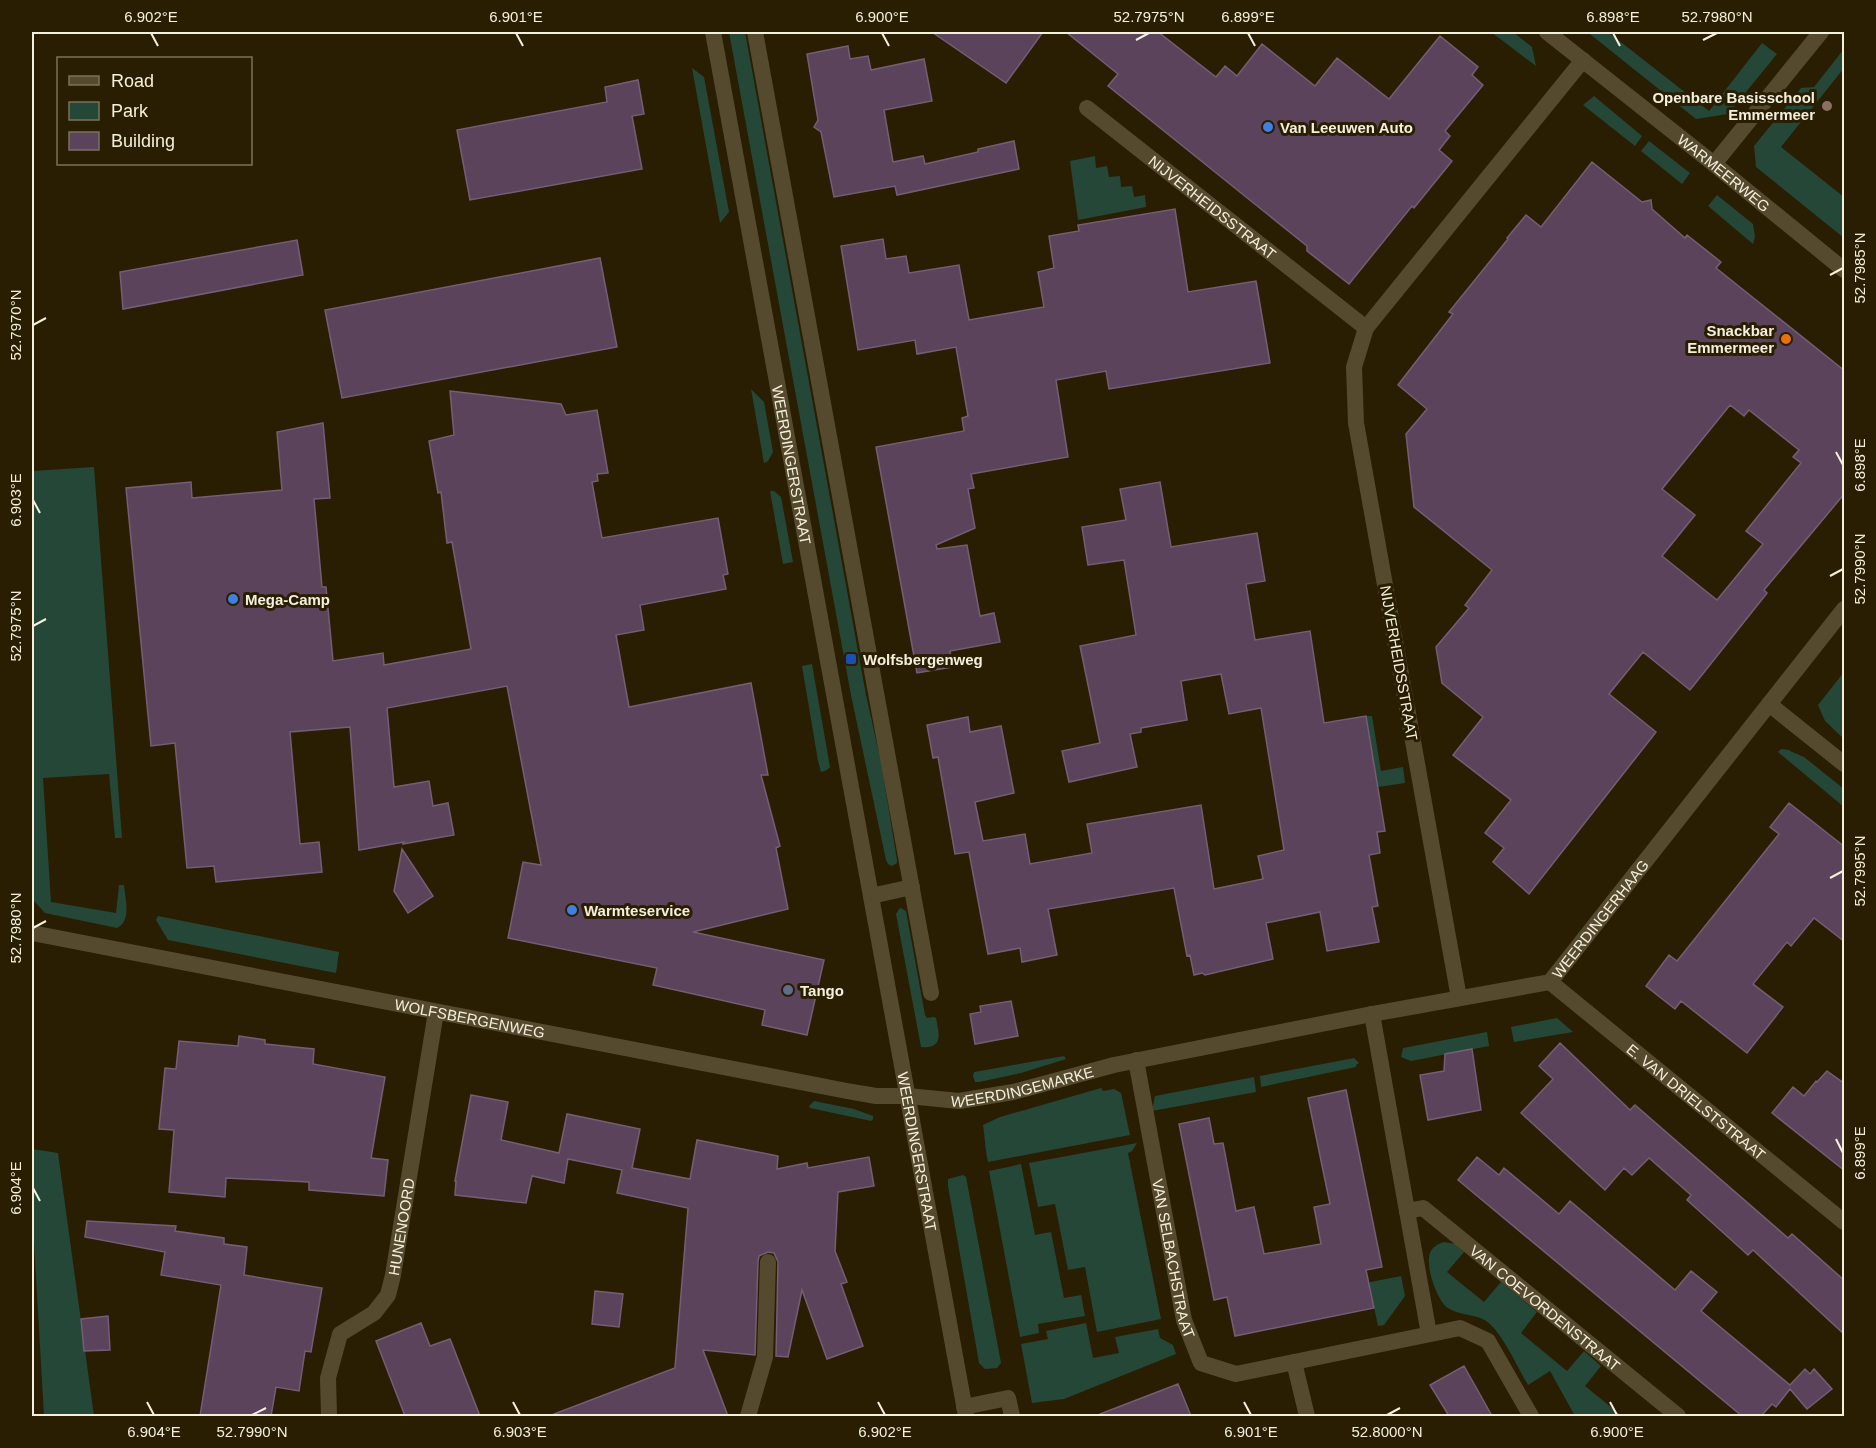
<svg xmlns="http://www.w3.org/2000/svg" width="1876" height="1448" font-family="Arial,sans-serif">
<rect width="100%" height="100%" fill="#291e02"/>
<path fill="#244738" d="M729 32H745L866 695 881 762 897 860V863L892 866 888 864 886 860 851 695Z
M1491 32H1513L1532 47 1536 66Z
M1592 32H1608L1709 111 1762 43 1777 54 1728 114 1696 119 1590 34Z
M1844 49V68L1781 147 1844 197V238L1756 167 1754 146 1801 88 1814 87Z
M692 68 704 77 729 212 720 223Z
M1594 96 1642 136 1635 146 1583 105Z
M1649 141 1690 173 1682 184 1641 151Z
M1095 156 1096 168 1107 166 1109 177 1120 176 1121 187 1132 186 1134 197 1145 195 1146 207 1078 220 1070 161Z
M1717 195 1753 224 1755 237 1753 244 1708 206Z
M751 389 764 402 773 452 768 461 764 463Z
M94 467 122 838H115L109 774 43 778 51 902 116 913 119 885H124C125 898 132 921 117 928L45 913 32 899V471Z
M770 491H774L781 497 793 562 783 564Z
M812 664 830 767 827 770 821 772 818 761 802 666Z
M1844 672V739L1825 721 1818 705Z
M1366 716H1372L1381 771 1403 767 1405 783 1378 787Z
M1781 749 1790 750V751L1804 757 1844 789V807L1778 752Z
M901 908 906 911 925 1015 927 1018 934 1017 936 1018C939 1034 944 1049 921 1047L896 914 899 909Z
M158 916 339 952 336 973 168 940 156 920Z
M1557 1018 1573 1032 1514 1042 1511 1027Z
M1487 1032 1489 1046 1411 1061 1401 1057 1403 1048Z
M1064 1056 1066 1059 1021 1073 979 1082H975L973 1076 974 1072Z
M1354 1058 1359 1063 1356 1065V1067L1261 1087 1260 1076Z
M1254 1077 1256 1092 1152 1111 1155 1096Z
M1101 1088 1103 1091 1114 1089 1121 1093 1130 1135 988 1162C985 1149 985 1138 983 1125L1000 1117Z
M814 1101 854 1109 873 1116V1119L871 1121 810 1108 809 1106Z
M1137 1143 1132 1151 1128 1153 1161 1319 1097 1332 1085 1267 1068 1270 1055 1204 1038 1207 1029 1163Z
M32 1149 58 1153 94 1416H44L32 1207Z
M1021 1164 1035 1235 1051 1232 1064 1298 1081 1295 1085 1316 1038 1324 1039 1333 1020 1337 989 1171Z
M963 1175 966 1177 1001 1363 997 1368 985 1369 979 1363 948 1186V1179Z
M1444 1242 1455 1244 1464 1252 1447 1272 1484 1302 1501 1282 1537 1312 1521 1333 1567 1371 1584 1351 1601 1366 1585 1386 1622 1416H1575L1550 1371 1528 1385C1518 1368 1505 1339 1491 1325 1480 1313 1462 1317 1448 1308 1437 1301 1425 1266 1430 1253 1432 1247 1438 1244 1444 1242Z
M1401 1276 1405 1296 1384 1325 1378 1326 1369 1283 1230 1310Z
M1086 1323 1093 1358 1119 1353 1115 1337 1158 1329 1160 1338 1173 1345 1176 1354 1064 1399 1032 1403 1021 1344 1048 1339 1046 1331Z"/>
<path fill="#5b445b" stroke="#755d75" stroke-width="1.5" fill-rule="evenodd" d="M932 32H1043L1006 83Z
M1066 32H1158L1216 77 1225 66 1237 76 1262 44 1315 86 1337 58 1389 99 1440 36 1478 67 1472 75 1483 85 1445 131 1450 136 1439 150 1452 161 1414 208 1412 206 1349 284 1307 251V246L1108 86 1118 74Z
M848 46 850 59 868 56 871 70 924 59 932 101 884 110 893 162 923 156 925 164 978 152V149L1014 141 1019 169 897 195 895 186 834 197 821 132 814 127 818 120 807 54Z
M638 80 644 114 632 116 642 169 470 200 457 130 607 102 605 87Z
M1592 162 1642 202 1651 200 1652 209 1685 238 1687 235 1721 262 1716 268 1845 371V493L1764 590 1767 593 1690 690 1643 652 1609 694 1656 732 1529 894 1493 862 1504 848 1485 833 1511 800 1453 755 1483 717 1442 683 1436 647 1469 608 1465 605 1492 570 1414 507 1406 434 1427 409 1398 385 1453 314 1449 312 1508 239 1507 238 1526 215 1541 227ZM1730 405 1744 416 1749 410 1799 450 1793 457 1801 463 1746 531 1763 544 1717 600 1662 556 1695 515 1662 489Z
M1175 209 1188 292 1256 281 1270 363 1109 389 1106 371 1056 380 1068 457 971 474 974 488 968 489 975 528 936 545 937 549 967 545 980 616 994 613 1000 642 950 651 953 667 917 673 876 447 964 431 962 418 968 416 956 347 917 354 915 340 858 350 841 246 883 239 886 259 906 256 909 273 959 265 969 320 1044 307 1038 272 1054 268 1049 236 1079 231 1078 225Z
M297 240 303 275 123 309 120 272Z
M600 258 617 347 342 398 325 310Z
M450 391 561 404 566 415 597 410 608 473 597 474 598 481 592 482 602 538 718 518 728 574 723 575 726 589 640 605 644 630 616 635 629 707 751 683 768 775H761L780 846 776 848 788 909 693 932 824 960 807 1035 762 1025 765 1010 653 985 657 968 508 938 523 862 541 865 507 686 387 708 394 787 429 781 433 806 448 803 454 835 403 844 404 842 359 850 350 727 290 732 300 844 319 842 322 872 216 882 214 866 187 868 175 743 151 746 126 488 191 482 192 498 282 490 277 432 323 423 330 498 314 499 322 587H326L333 661 383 653 384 665 471 649 452 542 447 543 441 492 438 493 429 441 454 435Z
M1160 482 1171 547 1257 533 1265 581 1246 584 1255 640 1310 631 1324 723 1366 716 1385 831 1377 832 1380 853 1369 855 1378 906 1372 907 1379 942 1327 951 1320 912 1266 923 1273 959 1205 975 1202 973 1194 975 1190 955 1187 956 1174 888 1048 909 1057 955 1022 962 1020 948 988 954 969 852 955 854 938 757 933 758 927 725 968 717 970 732 1001 726 1014 793 975 802 983 841 1025 834 1030 864 1092 853 1087 824 1201 805 1214 889 1263 879 1258 856 1284 850 1261 708 1229 714 1221 674 1181 681 1187 720 1141 728V732L1130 734 1137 767 1069 782 1062 751 1100 743 1080 646 1136 635 1124 560 1088 565 1082 527 1126 520 1120 489Z
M1789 803 1845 847V942L1814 918 1791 946 1787 942 1753 984 1783 1007 1747 1053 1681 1001 1675 1009 1646 986 1669 955 1677 961 1779 834 1770 827Z
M402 849 433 896 408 913 394 891Z
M1011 1001 1018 1036 975 1044 970 1014 981 1012 980 1006Z
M239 1036 265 1040V1044L314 1049 313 1064 385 1077 371 1158 388 1160 384 1196 309 1190V1182L226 1178 225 1197 169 1192 174 1130 159 1129 165 1068 176 1069 179 1041 238 1046Z
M1560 1043 1630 1110 1635 1105 1788 1238 1792 1234 1845 1281V1335L1753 1250 1748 1255 1687 1200 1691 1195 1649 1158 1632 1175 1624 1168 1605 1190 1521 1113 1553 1079 1539 1066Z
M1472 1049 1481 1110 1428 1120 1420 1075 1444 1071 1445 1054Z
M1827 1071 1845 1084V1171L1772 1113 1793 1087 1804 1096 1816 1081 1817 1082Z
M1346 1090 1382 1267 1366 1270 1374 1308 1235 1336 1227 1297 1214 1300 1179 1124 1209 1118 1214 1144 1223 1143 1236 1211 1254 1207 1264 1254 1321 1244 1314 1207 1330 1204 1308 1098Z
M471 1095 508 1102 501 1140 559 1153 567 1114 640 1129 632 1168 690 1179 697 1140 778 1156 777 1169 807 1163 808 1168 869 1157 874 1186 838 1192 835 1251 847 1282 841 1284 863 1346 827 1359 802 1290 788 1357 776 1356 778 1262 774 1253 768 1252 759 1256 758 1262 755 1355 703 1350 728 1416H554V1414L675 1368 688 1208 617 1193 622 1170 568 1159 564 1183 532 1176 526 1203 455 1195 456 1181H455Z
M1477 1157 1499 1175 1504 1168 1559 1214 1570 1201 1675 1290 1691 1271 1717 1292 1701 1311 1790 1385 1805 1369 1810 1374 1814 1369 1832 1389 1807 1409 1790 1389 1776 1407 1772 1404 1761 1416H1742L1458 1180Z
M87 1221 176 1226 175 1231 224 1238V1244L247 1247 244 1275 322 1288 311 1352 305 1351 299 1391 276 1387 271 1416H200L221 1285 161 1275 165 1252 85 1237Z
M595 1291 623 1294 619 1327 592 1324Z
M108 1316 110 1350 84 1351 81 1319Z
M421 1323 430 1346 450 1339 480 1416H405L376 1341Z
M1464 1366 1482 1398 1492 1416H1449L1430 1385Z
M1178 1384 1191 1416H1100V1414Z"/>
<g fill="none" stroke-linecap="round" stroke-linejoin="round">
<g stroke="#554a2d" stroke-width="16">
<path d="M755 32 931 993"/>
<path id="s1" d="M1547 32 1714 164 1844 270"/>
<path id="s2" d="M1087 108 1366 328"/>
<path d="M1714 164 1821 32"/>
<path d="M1769 704 1844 764"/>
<path d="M871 896 912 887"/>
<path id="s3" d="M1550 982 1844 1222"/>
<path d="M1459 998 1356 423 1354 367 1366 328 1583 60"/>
<path id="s4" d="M1372 1014 1407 1211 1423 1208 1678 1416"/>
<path id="s5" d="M1136 1060 1184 1320 1201 1363 1236 1374 1294 1362 1307 1416"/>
<path id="s6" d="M908 1096 959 1101 1013 1092 1114 1065 1372 1014 1550 982 1844 609"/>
<path d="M1407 1211 1429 1334"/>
<path d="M1294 1362 1460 1328 1488 1341 1531 1416"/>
<path d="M964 1407 1008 1398 1012 1416"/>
<path id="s7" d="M329 1416 328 1378 340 1334 374 1313 388 1295 393 1275 436 1012"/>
<path d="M748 1416 765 1357 768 1262"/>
</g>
<path stroke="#554a2d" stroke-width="16" id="s8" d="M32 933 847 1091 876 1096H908"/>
<path stroke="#554a2d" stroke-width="16" id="s9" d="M713 32 966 1416"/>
</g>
<path fill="none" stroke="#f5efde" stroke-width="2" d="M151 33 158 46M516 33 523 46M882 33 889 46M1248 33 1255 46M1613 33 1620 46M1136 40 1149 33M1703 40 1717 33M1830 275 1843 268M33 325 46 318M1836 452 1843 465M33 500 40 513M1830 576 1843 569M33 626 46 619M1830 878 1843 871M33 928 46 921M1836 1139 1843 1153M33 1188 40 1201M147 1402 154 1415M513 1402 520 1415M878 1402 885 1415M1244 1402 1251 1415M1610 1402 1617 1415M252 1415 266 1408M1387 1415 1400 1408"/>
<circle fill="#8d6e63" stroke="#291e02" stroke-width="2" cx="1827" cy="106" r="6"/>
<g fill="#3f7fe0" stroke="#291e02" stroke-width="2">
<circle cx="1268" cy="127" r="6"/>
<circle cx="233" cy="599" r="6"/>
<circle cx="572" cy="910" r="6"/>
</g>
<circle fill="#e8710a" stroke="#291e02" stroke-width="2" cx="1786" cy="339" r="6"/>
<rect fill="#1a4fb4" stroke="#291e02" stroke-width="2" x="845" y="653" width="12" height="12" rx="3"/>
<circle fill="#5c6f8a" stroke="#291e02" stroke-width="2" cx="788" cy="990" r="6"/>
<g text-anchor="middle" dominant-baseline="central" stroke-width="6" stroke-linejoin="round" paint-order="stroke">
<g font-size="15" font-weight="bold" fill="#f5efde" stroke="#291e02" text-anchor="start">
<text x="1815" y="97" text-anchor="end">Openbare Basisschool<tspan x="1815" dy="17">Emmermeer</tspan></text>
<text x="1280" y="127">Van Leeuwen Auto</text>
<text x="1774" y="330" text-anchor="end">Snackbar<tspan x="1774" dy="17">Emmermeer</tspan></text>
<text x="245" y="599">Mega-Camp</text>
<text x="863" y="659">Wolfsbergenweg</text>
<text x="584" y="910">Warmteservice</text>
<text x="800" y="990">Tango</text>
</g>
<g font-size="15" fill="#f5efde" stroke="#291e02">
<text stroke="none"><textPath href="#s1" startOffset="226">WARMEERWEG</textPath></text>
<text stroke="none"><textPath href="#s2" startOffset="160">NIJVERHEIDSSTRAAT</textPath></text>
<text stroke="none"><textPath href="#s9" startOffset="440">WEERDINGERSTRAAT</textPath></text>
<text transform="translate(1399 663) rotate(80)">NIJVERHEIDSSTRAAT</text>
<text stroke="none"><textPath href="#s6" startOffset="735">WEERDINGERHAAG</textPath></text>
<text stroke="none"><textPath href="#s8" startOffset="446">WOLFSBERGENWEG</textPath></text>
<text stroke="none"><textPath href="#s6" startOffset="116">WEERDINGEMARKE</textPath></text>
<text stroke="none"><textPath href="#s3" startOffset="189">E. VAN DRIELSTSTRAAT</textPath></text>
<text stroke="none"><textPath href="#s9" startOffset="1138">WEERDINGERSTRAAT</textPath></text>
<text stroke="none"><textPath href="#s7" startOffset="216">HUNENOORD</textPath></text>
<text stroke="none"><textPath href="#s5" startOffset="202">VAN SELBACHSTRAAT</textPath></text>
<text stroke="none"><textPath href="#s4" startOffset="374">VAN COEVORDENSTRAAT</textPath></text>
</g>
</g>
<rect width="1876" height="1448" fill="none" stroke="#291e02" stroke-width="66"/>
<rect x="57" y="57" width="195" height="108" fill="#291e02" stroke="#7b725a" stroke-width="1.5"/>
<rect x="69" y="76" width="30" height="9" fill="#554a2d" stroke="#7b725a" stroke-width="1.5"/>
<text x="111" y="87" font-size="18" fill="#f5efde">Road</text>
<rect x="69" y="102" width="30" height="18" fill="#244738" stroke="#7b725a" stroke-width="1.5"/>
<text x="111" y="117" font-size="18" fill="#f5efde">Park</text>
<rect x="69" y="132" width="30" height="18" fill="#5b445b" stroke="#7b725a" stroke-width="1.5"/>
<text x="111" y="147" font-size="18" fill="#f5efde">Building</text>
<rect x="33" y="33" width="1810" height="1382" fill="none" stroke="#f5efde" stroke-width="2"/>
<g font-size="15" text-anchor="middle" fill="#f5efde">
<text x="151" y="22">6.902°E</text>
<text x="516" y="22">6.901°E</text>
<text x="882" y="22">6.900°E</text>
<text x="1149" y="22">52.7975°N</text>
<text x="1248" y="22">6.899°E</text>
<text x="1613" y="22">6.898°E</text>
<text x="1717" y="22">52.7980°N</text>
<text transform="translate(1860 268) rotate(-90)" y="5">52.7985°N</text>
<text transform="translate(16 325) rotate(-90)" y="5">52.7970°N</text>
<text transform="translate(1860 465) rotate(-90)" y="5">6.898°E</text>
<text transform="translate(16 500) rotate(-90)" y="5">6.903°E</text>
<text transform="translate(1860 569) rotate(-90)" y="5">52.7990°N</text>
<text transform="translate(16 626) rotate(-90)" y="5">52.7975°N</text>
<text transform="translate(1860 871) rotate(-90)" y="5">52.7995°N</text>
<text transform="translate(16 928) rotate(-90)" y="5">52.7980°N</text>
<text transform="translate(1860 1153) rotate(-90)" y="5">6.899°E</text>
<text transform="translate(16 1188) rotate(-90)" y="5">6.904°E</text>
<text x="154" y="1437">6.904°E</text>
<text x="252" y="1437">52.7990°N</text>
<text x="520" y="1437">6.903°E</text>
<text x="885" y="1437">6.902°E</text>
<text x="1251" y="1437">6.901°E</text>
<text x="1387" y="1437">52.8000°N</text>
<text x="1617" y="1437">6.900°E</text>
</g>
</svg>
